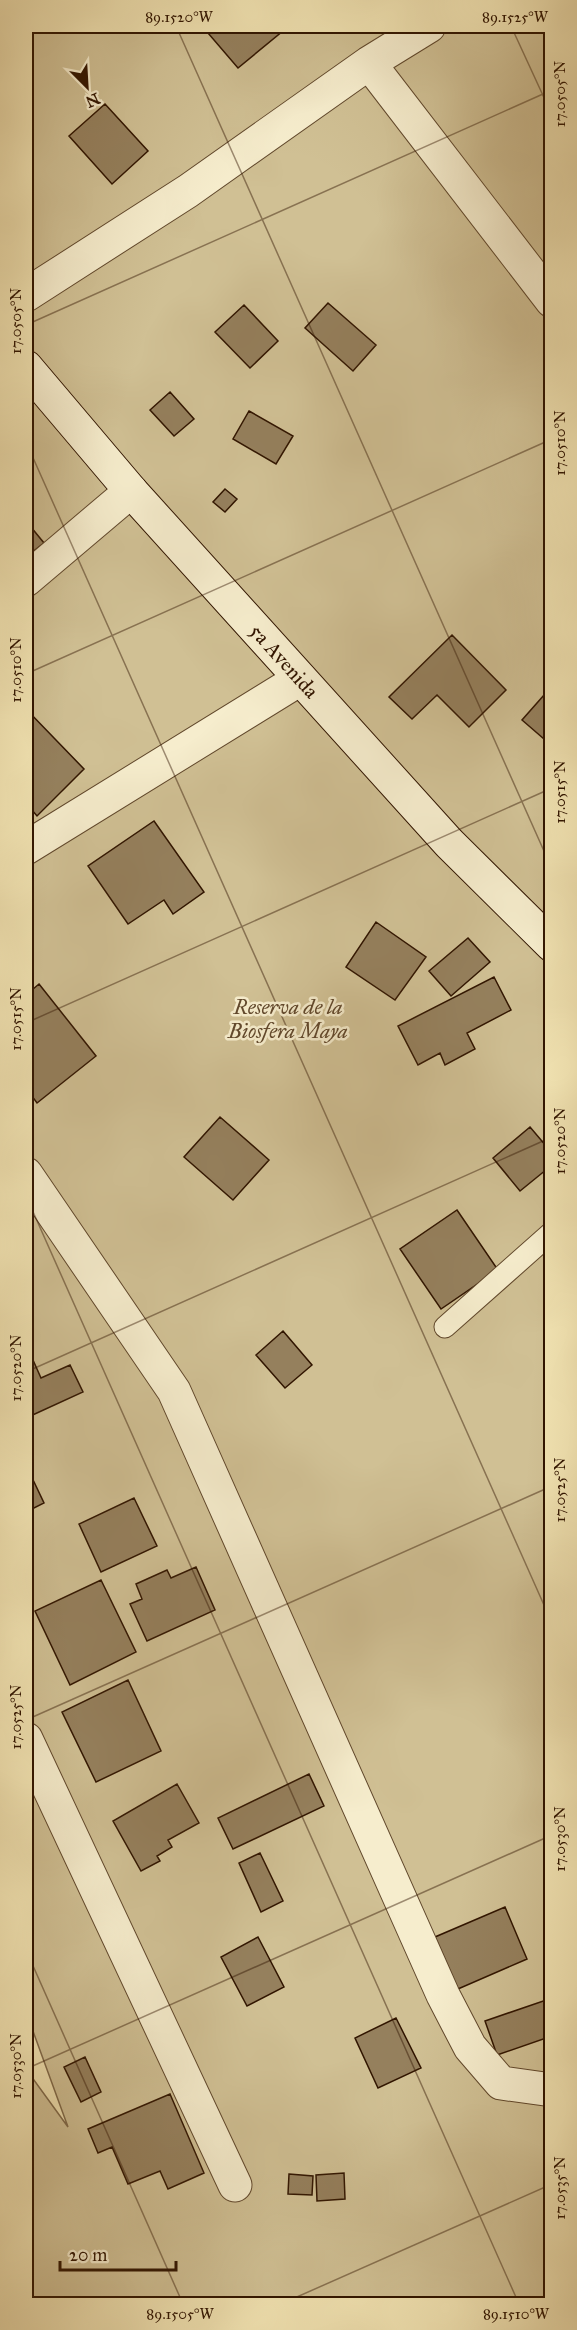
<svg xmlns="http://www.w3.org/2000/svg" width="577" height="2330" font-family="'IM FELL Great Primer',serif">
<rect width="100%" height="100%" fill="#f1e3b2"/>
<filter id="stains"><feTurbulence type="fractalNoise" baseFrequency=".00333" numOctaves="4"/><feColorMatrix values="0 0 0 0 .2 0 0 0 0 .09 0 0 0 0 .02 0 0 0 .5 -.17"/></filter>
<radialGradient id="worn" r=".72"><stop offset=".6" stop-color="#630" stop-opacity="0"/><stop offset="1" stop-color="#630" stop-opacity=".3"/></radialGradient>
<path fill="#d0c094" stroke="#806a4a" stroke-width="1.5" d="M26 26H551V2304H26V2069L68 2127 26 2012Z"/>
<path fill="#95805d" stroke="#311500" stroke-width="1.5" d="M202 26H289L238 68Z
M105 104 148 151 112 184 69 136Z
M328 303 376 345 353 371 305 328Z
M244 305 278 341 250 368 215 332Z
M170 392 194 419 174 436 150 410Z
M249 411 293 436 276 464 233 439Z
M225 489 237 499 225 512 213 502Z
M26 521 44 543 26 557Z
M452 635 506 690 469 727 437 695 412 719 389 697Z
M552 686V744L551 745 522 720Z
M26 709 84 769 37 816 26 803Z
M154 821 204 892 173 914 164 900 128 924 88 866Z
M376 922 426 957 395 1000 346 967Z
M468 938 490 962 451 996 429 971Z
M494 977 511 1010 467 1033 475 1049 445 1065 440 1053 418 1065 398 1026Z
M39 984 96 1056 37 1103 26 1088V995Z
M220 1117 269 1160 233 1200 184 1157Z
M530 1127 552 1153V1165L520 1191 493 1158Z
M457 1210 498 1270 441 1309 400 1249Z
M283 1331 312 1365 285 1388 256 1355Z
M33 1360 41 1378 70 1365 83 1392 26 1418V1363Z
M26 1465 44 1503 26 1512Z
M134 1498 157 1546 101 1572 79 1524Z
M196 1567 215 1610 147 1641 130 1604 142 1599 136 1584 167 1570 171 1578Z
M101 1580 136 1652 70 1685 35 1611Z
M128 1680 161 1751 96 1782 62 1712Z
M309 1774 324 1806 233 1849 218 1818Z
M177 1784 199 1823 168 1840 172 1847 157 1856 160 1861 141 1871 113 1821Z
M260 1853 283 1901 261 1912 239 1863Z
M505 1907 527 1959 458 1989 435 1937Z
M258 1937 284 1987 247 2006 221 1957Z
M552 1998V2036L497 2055 485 2021Z
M396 2018 421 2068 378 2088 355 2038Z
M85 2057 101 2092 81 2102 64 2067Z
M170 2094 204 2173 168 2189 160 2171 128 2184 112 2147 98 2153 88 2129Z
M344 2173 345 2199 317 2201 316 2175Z
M289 2174 313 2176 312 2195 288 2194Z"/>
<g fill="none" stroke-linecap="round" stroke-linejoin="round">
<g stroke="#61482c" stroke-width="23">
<path id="lane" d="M445 1327 552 1232"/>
</g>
<g stroke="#61482c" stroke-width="35">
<path id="street" d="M369 63 552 301
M26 295 188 191 369 63 429 26
M26 580 131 491
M26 848 300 679
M26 1174 174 1391 443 1995 470 2047 501 2083 552 2090
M26 1739 235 2185"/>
</g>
<g stroke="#311500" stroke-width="35">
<path id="secondary" d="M26 367 131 491 449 843 552 945"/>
</g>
<use href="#lane" stroke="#f6edcd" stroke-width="21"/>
<use href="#street" stroke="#f6edcd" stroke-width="33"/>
<use href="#secondary" stroke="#f6edcd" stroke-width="33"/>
</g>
<path fill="none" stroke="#311500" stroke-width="1.5" stroke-opacity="0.45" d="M176 26 552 869M511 26 552 115M26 325 552 90M26 442 552 1623M26 674 552 439M26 1023 552 788M26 1196 519 2304M26 1372 552 1137M26 1720 552 1486M26 1950 183 2304M26 2069 552 1835M281 2304 552 2184"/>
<g text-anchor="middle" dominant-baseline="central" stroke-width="5" stroke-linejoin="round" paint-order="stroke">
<g font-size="21" fill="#311500" stroke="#f6edcd">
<text transform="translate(284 661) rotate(48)">5a Avenida</text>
</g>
<g font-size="21" font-style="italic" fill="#61482c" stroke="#f6edcd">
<text x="288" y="1007">Reserva de la<tspan x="288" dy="24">Biosfera Maya</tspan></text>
</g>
</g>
<rect width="577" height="2330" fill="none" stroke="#f1e3b2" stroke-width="66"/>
<g transform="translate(87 87) rotate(156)" stroke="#f6edcd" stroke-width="4.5" paint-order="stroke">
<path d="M0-4.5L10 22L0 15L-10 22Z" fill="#311500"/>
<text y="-9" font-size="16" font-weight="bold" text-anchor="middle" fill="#311500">N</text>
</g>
<path d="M60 2261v9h116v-9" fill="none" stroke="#311500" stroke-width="3"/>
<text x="69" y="2261" font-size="18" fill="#311500" stroke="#f6edcd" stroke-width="4.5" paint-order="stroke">20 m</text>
<rect x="33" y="33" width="511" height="2264" fill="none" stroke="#311500" stroke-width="2"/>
<g font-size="15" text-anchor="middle" fill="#311500">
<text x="179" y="22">89.1520°W</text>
<text x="515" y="22">89.1525°W</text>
<text transform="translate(560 94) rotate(-90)" y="5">17.0505°N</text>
<text transform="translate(16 321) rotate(-90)" y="5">17.0505°N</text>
<text transform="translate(560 443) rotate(-90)" y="5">17.0510°N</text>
<text transform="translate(16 670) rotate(-90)" y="5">17.0510°N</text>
<text transform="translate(560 792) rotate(-90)" y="5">17.0515°N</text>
<text transform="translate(16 1019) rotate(-90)" y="5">17.0515°N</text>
<text transform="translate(560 1141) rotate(-90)" y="5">17.0520°N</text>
<text transform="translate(16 1368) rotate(-90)" y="5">17.0520°N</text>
<text transform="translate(560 1490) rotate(-90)" y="5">17.0525°N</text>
<text transform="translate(16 1717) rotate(-90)" y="5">17.0525°N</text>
<text transform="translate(560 1839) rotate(-90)" y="5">17.0530°N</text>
<text transform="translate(16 2066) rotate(-90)" y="5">17.0530°N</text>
<text transform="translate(560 2188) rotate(-90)" y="5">17.0535°N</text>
<text x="180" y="2319">89.1505°W</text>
<text x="516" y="2319">89.1510°W</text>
</g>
<rect width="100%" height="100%" filter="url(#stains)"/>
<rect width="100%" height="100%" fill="url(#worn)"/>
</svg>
